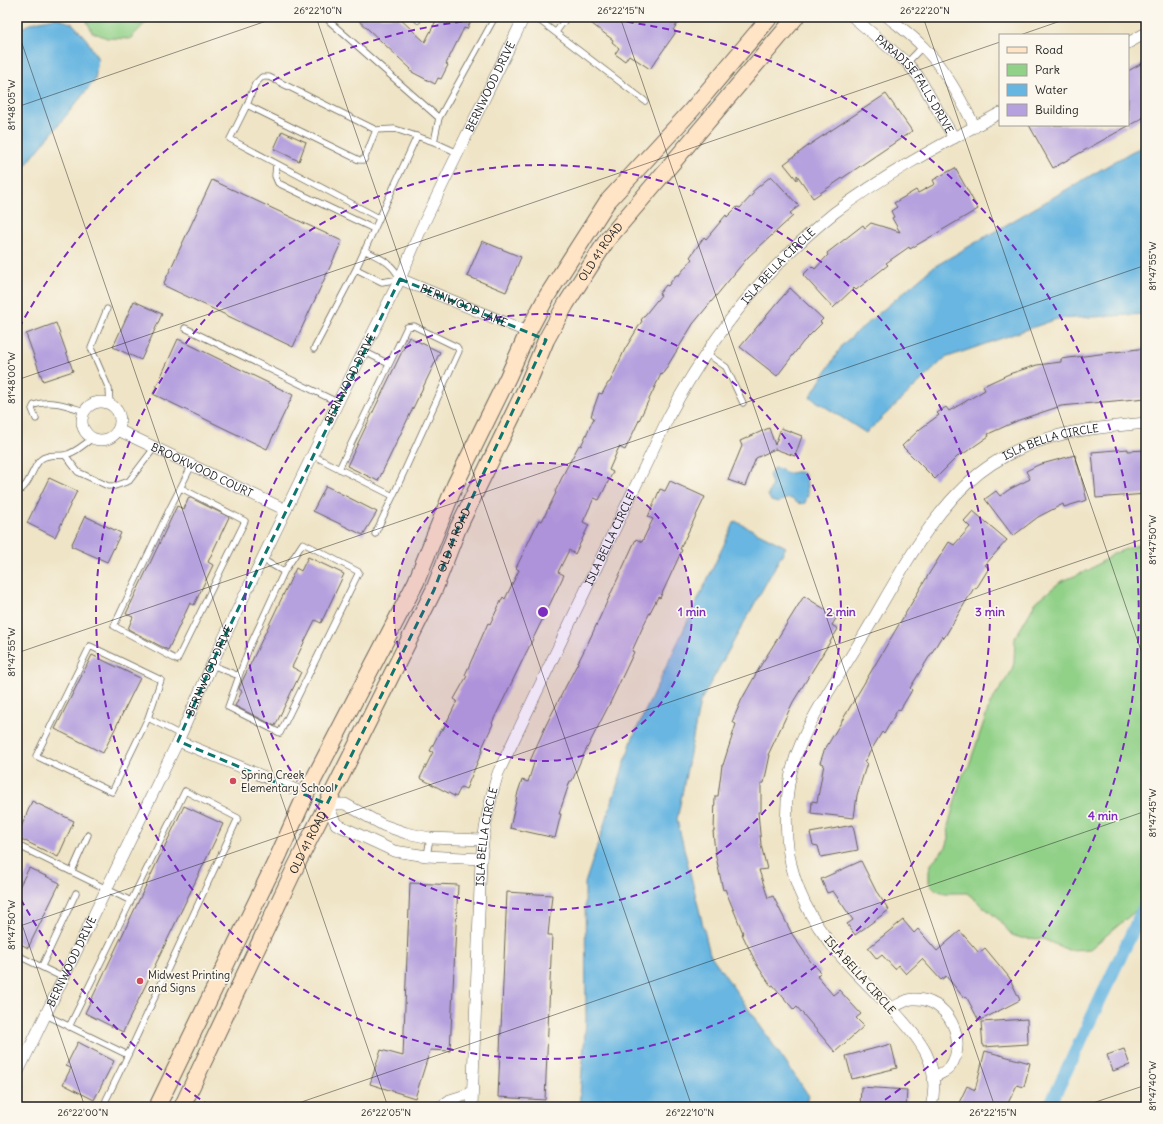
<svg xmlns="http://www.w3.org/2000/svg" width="1163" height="1124" font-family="Delius,sans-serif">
<rect width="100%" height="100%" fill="#fbf7ec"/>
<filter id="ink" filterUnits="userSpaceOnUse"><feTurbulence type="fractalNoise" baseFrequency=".025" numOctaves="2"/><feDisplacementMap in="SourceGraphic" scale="8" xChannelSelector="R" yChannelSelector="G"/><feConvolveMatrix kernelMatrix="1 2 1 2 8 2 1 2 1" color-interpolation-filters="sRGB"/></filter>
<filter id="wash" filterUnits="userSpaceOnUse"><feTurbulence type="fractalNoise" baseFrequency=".012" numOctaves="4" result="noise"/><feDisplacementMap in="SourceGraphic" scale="16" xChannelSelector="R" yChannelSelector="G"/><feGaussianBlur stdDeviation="0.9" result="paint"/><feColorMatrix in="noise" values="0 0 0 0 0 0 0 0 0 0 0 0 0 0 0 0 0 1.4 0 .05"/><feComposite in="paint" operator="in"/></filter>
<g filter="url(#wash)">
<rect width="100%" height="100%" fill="#efe4c6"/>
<path fill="#90d087" stroke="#567652" d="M85 17H151L130 39 107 38 92 32Z
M1146 542V898L1144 904 1090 949 1068 950 1043 939 1021 938 1012 935 997 918 967 893H945L936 890 929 883V871L932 862 946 847 949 838 948 826 962 776 968 768 990 704 1011 672 1014 663 1015 638 1036 602 1060 582 1089 570 1115 553Z"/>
<path fill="#67b6e1" stroke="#42697e" d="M57 18 73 24 87 40 98 59 95 80 17 176V32C27 22 43 20 57 18Z
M1146 145V314L1057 319 945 358 866 433 810 397 843 344 932 268 1131 152Z
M774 468 782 469 786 473C791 474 795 471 799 472 810 473 805 487 808 494L805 503C791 507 797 491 778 503L771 501 768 495 772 484 769 475Z
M735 521 786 547 700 702 677 820 710 954 809 1096 806 1107H579L586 1021 585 883 633 737Z"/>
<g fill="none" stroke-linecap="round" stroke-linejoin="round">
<path stroke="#67b6e1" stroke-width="13" d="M1049 1107 1146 903"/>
</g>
<g id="blocks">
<path fill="#b5a1de" d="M355 17H398L425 42 438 17H473L467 29 464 28 446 64 448 65 441 79 438 78 435 84 410 71 411 69Z
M583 17H682L673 30 676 32 650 69 629 55 625 61 615 54 619 48 612 42 613 40Z
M1146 61V116L1053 168 1029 125H1128V71Z
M886 94 912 131 813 198 797 175V180L784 164 812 143Z
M282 131 306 142 299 161 274 149Z
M955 168 978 209 910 249 909 247 886 263 888 265 856 290 854 288 833 308 803 275 812 266 815 269 828 255 827 253 863 225 865 228 871 223 900 232 892 218 894 217 891 211 897 207 894 203 916 190 918 193 935 184 933 180Z
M771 176 799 206 790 213 793 216 748 257 693 324 662 375 661 374 625 450 619 447 609 470 613 472 599 500 594 498 583 522 589 525 575 554 569 550 558 572 564 575 492 723 493 724 482 748 483 749 466 789 461 787 456 797 420 778 433 752 430 751 441 729 443 730 457 701 454 699 467 676 465 675 488 623 490 624 503 597 505 599 519 570 516 568 539 520 542 521 556 493 555 492 566 469 579 445 581 446 594 418 591 416 599 393 602 394 608 383 610 382 625 349 642 321 641 320 661 295 659 294 666 285 668 286 676 275H679L692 259 690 257 704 237 706 239 726 215 727 217 737 207 740 208 754 193 752 192Z
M212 180 342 241 293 347 163 285Z
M482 241 521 257 506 292 467 276Z
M790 288 823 319 820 322 822 323 803 342 777 376 740 347Z
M134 301 162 314 141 360 113 347Z
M56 323 73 371 43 381 26 334Z
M409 337 440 352 378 481 347 466Z
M178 339 293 395 267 449 153 394Z
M1146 348V398L1061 406 1019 420 988 434 989 436 963 454 962 452 935 479 902 446 920 429 939 415 937 413 946 407 949 411 985 390 983 386 1009 374 1037 365 1061 362V359Z
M769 428 775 445 781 428 802 436 795 456 775 449 756 458 745 486 728 480 742 446 740 441Z
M1128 449V451L1146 450V494L1096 498 1092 452Z
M1075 455 1087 500 1064 507 1063 504 1038 517 1013 536 985 499 996 491 1000 496 1010 489 1030 479 1026 471 1038 465Z
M49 478 77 491 55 537 27 523Z
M670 481 705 497 680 549 682 550 660 598 658 597 645 622 632 651 634 652 611 701 581 760 572 781H570L559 814H561L555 838 510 828 518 792 522 780 528 782 534 763 530 761 546 725 588 643 636 539 642 542 653 519 648 517 660 489 665 491Z
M326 486 377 512 363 535 313 511Z
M189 497 229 517 208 562 213 565 194 605 190 603 168 650 128 629 133 617 126 614 177 506 184 509Z
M973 511 1007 540 985 565 989 568 976 589 974 588 944 638 942 636 910 688 912 690 900 710 898 709 884 734 882 732 864 762 867 763 857 795 854 818 811 813 812 801 817 802 824 764 820 763 824 751 930 572 949 542 954 545 970 527 964 521Z
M85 516 121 533 107 562 71 546Z
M308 557 344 574 321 623 315 620 292 667 301 672 275 726 235 706 242 691 239 689V688L296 568 301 571Z
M804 596 837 617 832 625 838 629 793 702 768 755H770L764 783H761V812H758L761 845 767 869 759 870 768 898 773 896 792 934 811 962 821 972 817 976 833 995 839 990 861 1014 856 1018 864 1026 835 1052 797 1007 794 1010 773 985 771 986 757 965 742 934 743 933 725 889 723 890 715 852 713 831H714L715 796H718L722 765H723L736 724 732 722 742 699 761 665Z
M92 655 140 678 103 753 55 729Z
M32 801 74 821 58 857 17 837Z
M184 806 223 824 123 1032 85 1013Z
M853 825 858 850 821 857 818 846 813 845 810 833Z
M861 861 876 891 889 910 855 935 847 924 853 920 833 891 827 893 821 879Z
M29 868 60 883 28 948 17 942V891Z
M410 883 458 885 450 1051 430 1050 415 1098 370 1084 381 1050 403 1056Z
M507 892 552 895 548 935H552L545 1100 498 1097Z
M903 920 914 933 918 929 937 951 960 931 979 953 985 948 1009 977 1020 1000 979 1021 966 996 964 998 946 976 941 980 922 959 906 974 898 965 895 969 882 955 877 959 868 948Z
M1027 1019 1028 1044 983 1047 981 1022Z
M78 1042 114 1061 94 1100 63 1084 71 1068 66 1066Z
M891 1044 897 1068 852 1079 846 1056Z
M1124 1049 1130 1065 1113 1071 1107 1055Z
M985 1051 1030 1063 1024 1087 1017 1085 1006 1107H957L967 1086 975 1090Z
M861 1087 907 1090 906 1105H898V1107H860Z"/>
</g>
</g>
<g filter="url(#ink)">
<use href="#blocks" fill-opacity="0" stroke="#666258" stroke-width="1"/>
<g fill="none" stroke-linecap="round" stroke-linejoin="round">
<g stroke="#666258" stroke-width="7">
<path id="lane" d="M329 17V21L439 118 434 142 458 153
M415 17 418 20
M535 17 645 101
M556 32 567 17
M907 63 923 46
M247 105 359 160H364L376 130
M439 118 495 17
M276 164 275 176 278 183 374 229
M379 218 230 139 247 105 255 84 262 77H269L376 130 395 129 434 142
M356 269 382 282 400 279C392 262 381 259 364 250
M107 309 91 348 109 389 110 404
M185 328 337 402
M314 349 356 269 417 136
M363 351 389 364
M706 353 726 367 743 403
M36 419 32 409 34 405C51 399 68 406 84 411
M65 455 78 472 108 486H115L129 481 155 447
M312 455 393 496 375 534
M339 469 407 327 414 326 457 347 459 351 393 496
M181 488 245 521 177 660 114 626 170 508 192 465
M17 492C30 486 31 470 40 460 46 454 56 456 64 455 74 454 84 444 93 438
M262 559 284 572 303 543 359 572 280 733 228 707 249 648 284 572
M212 665 239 676
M148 718 112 792 36 756 90 646 161 680 148 718 181 735
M17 845 131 901
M427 856 430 838
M72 871 88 835
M17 955 64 978
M42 966 76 893
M46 1015 128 1055 106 1100
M69 1027 185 791 238 818 128 1055"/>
</g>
<g stroke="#666258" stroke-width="12">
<g id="street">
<path id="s1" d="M853 17 907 63 918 76 954 138"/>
<path d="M888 17C900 27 913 36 923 47 946 70 960 98 975 127"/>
<path d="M1128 43 1146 33"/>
<path id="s2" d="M400 279 528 332"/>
<circle cx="101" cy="421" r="19"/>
<path id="s3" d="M118 430 286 510"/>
<path d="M178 741 306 794"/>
<path d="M481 859 427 856 394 851 336 824 327 804H345L383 825 406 833 430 838 483 840"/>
<path d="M891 1008C897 1006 906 999 913 999 948 997 969 1041 950 1067 946 1072 939 1074 934 1077"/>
<path id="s4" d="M17 1074 178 741 220 646 340 398 400 279 421 229 524 17"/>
<path d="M440 1107 450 1100 472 1093"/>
<path id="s5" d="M472 1107 481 859C484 829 489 802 498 773L669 416C711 337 764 269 834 213 885 174 944 143 1000 113"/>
<path id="s6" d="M931 1107C942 1065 920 1039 893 1010 872 989 844 963 827 939 804 909 790 875 787 838 785 807 788 771 801 743 816 708 839 676 859 643 895 584 933 502 992 464 1041 432 1090 428 1146 423"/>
</g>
</g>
<g stroke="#666258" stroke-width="18">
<g id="secondary">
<path d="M157 1107 277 859 306 794 416 582 455 485 508 377 528 332 547 296 607 202 690 112 770 17"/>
<path id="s7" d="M182 1107 295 868 434 590 458 528 527 386 546 340 566 304 607 240 796 17"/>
</g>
</g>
<use href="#lane" stroke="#fff" stroke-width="5.5"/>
<use href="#street" stroke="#fff" stroke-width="11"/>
<use href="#secondary" stroke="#ffe4c6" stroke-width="16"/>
</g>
</g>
<path fill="none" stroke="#0f766e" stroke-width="3" stroke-dasharray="8 5" stroke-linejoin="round" d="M400 279 546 340 458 528 434 590 327 804 178 741 220 646Z"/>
<path fill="none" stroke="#1c1c1c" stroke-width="1" stroke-opacity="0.45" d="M316 17 692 1107M620 17 995 1107M923 17 1146 665M17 29 388 1107M1020 35 1072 17M17 107 278 17M17 380 1000 42M17 653 1146 265M17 910 85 1107M17 927 1146 538M287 1107 1146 811M1081 1107 1146 1085"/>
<circle cx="543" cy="612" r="149" fill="#7b2cbf" fill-opacity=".12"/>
<g fill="none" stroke="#7b2cbf" stroke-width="2" stroke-dasharray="7 5">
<circle cx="543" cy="612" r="149"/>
<circle cx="543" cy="612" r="298"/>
<circle cx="543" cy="612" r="447"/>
<path d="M210 1106A596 596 0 0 1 19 896M19 328A596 596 0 0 1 507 17M579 17A596 596 0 0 1 876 1106"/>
</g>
<g fill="#d1495b" stroke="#fbf7ec" stroke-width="1.5">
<circle cx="233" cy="781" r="4"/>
<circle cx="140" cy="981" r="4"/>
</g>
<g text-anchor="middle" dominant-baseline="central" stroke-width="3.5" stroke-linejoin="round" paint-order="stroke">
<g font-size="11" fill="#1c1c1c" stroke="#fbf7ec">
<text stroke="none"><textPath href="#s1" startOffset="92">PARADISE FALLS DRIVE</textPath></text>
<text stroke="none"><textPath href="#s4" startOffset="1095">BERNWOOD DRIVE</textPath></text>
<text stroke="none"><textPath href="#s7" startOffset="953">OLD 41 ROAD</textPath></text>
<text stroke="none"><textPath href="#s5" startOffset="918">ISLA BELLA CIRCLE</textPath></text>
<text stroke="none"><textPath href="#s2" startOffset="69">BERNWOOD LANE</textPath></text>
<text stroke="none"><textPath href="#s4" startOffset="771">BERNWOOD DRIVE</textPath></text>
<text stroke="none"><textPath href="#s6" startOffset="818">ISLA BELLA CIRCLE</textPath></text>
<text stroke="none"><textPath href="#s3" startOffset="93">BROOKWOOD COURT</textPath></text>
<text stroke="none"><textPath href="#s7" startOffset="629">OLD 41 ROAD</textPath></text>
<text stroke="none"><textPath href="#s5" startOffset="595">ISLA BELLA CIRCLE</textPath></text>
<text stroke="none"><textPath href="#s4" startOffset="447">BERNWOOD DRIVE</textPath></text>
<text stroke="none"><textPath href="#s5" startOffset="271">ISLA BELLA CIRCLE</textPath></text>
<text stroke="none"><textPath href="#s7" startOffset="293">OLD 41 ROAD</textPath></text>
<text stroke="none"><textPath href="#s4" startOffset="125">BERNWOOD DRIVE</textPath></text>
<text transform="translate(860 975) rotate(48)">ISLA BELLA CIRCLE</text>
</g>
<g font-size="11" fill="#1c1c1c" stroke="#fbf7ec" text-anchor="start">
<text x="241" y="775">Spring Creek<tspan x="241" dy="13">Elementary School</tspan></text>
<text x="148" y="975">Midwest Printing<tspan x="148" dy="13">and Signs</tspan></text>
</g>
</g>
<circle cx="543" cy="612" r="6" fill="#7b2cbf" stroke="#fbf7ec" stroke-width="2"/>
<g font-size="12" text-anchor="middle" font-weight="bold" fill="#7b2cbf" stroke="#fbf7ec" stroke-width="3.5" stroke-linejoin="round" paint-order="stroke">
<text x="692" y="616">1 min</text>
<text x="841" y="616">2 min</text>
<text x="990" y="616">3 min</text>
<text x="1103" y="820">4 min</text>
</g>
<rect width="1163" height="1124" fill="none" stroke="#fbf7ec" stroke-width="44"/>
<rect x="999" y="34" width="130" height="92" fill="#fbf7ec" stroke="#a29f99"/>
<rect x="1007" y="47" width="20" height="6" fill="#ffe4c6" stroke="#a29f99"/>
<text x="1035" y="54" font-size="12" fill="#1c1c1c">Road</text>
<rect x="1007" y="64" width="20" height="12" fill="#90d087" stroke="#a29f99"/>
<text x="1035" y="74" font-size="12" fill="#1c1c1c">Park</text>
<rect x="1007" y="84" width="20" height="12" fill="#67b6e1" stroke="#a29f99"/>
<text x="1035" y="94" font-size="12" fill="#1c1c1c">Water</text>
<rect x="1007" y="104" width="20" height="12" fill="#b5a1de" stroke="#a29f99"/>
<text x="1035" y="114" font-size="12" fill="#1c1c1c">Building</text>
<rect x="22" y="22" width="1119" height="1080" fill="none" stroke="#1c1c1c" stroke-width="1.5"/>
<g font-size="10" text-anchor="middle" fill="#1c1c1c">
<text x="318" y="14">26°22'10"N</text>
<text x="621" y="14">26°22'15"N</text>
<text x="925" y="14">26°22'20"N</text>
<text transform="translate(11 105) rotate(-90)" y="4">81°48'05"W</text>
<text transform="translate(1152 266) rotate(-90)" y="4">81°47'55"W</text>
<text transform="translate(11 378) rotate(-90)" y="4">81°48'00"W</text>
<text transform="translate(1152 540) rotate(-90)" y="4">81°47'50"W</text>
<text transform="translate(11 652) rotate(-90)" y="4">81°47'55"W</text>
<text transform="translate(1152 813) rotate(-90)" y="4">81°47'45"W</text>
<text transform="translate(11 925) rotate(-90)" y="4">81°47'50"W</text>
<text transform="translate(1152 1086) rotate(-90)" y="4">81°47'40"W</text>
<text x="83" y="1116">26°22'00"N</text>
<text x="386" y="1116">26°22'05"N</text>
<text x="690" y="1116">26°22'10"N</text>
<text x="993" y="1116">26°22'15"N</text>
</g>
</svg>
